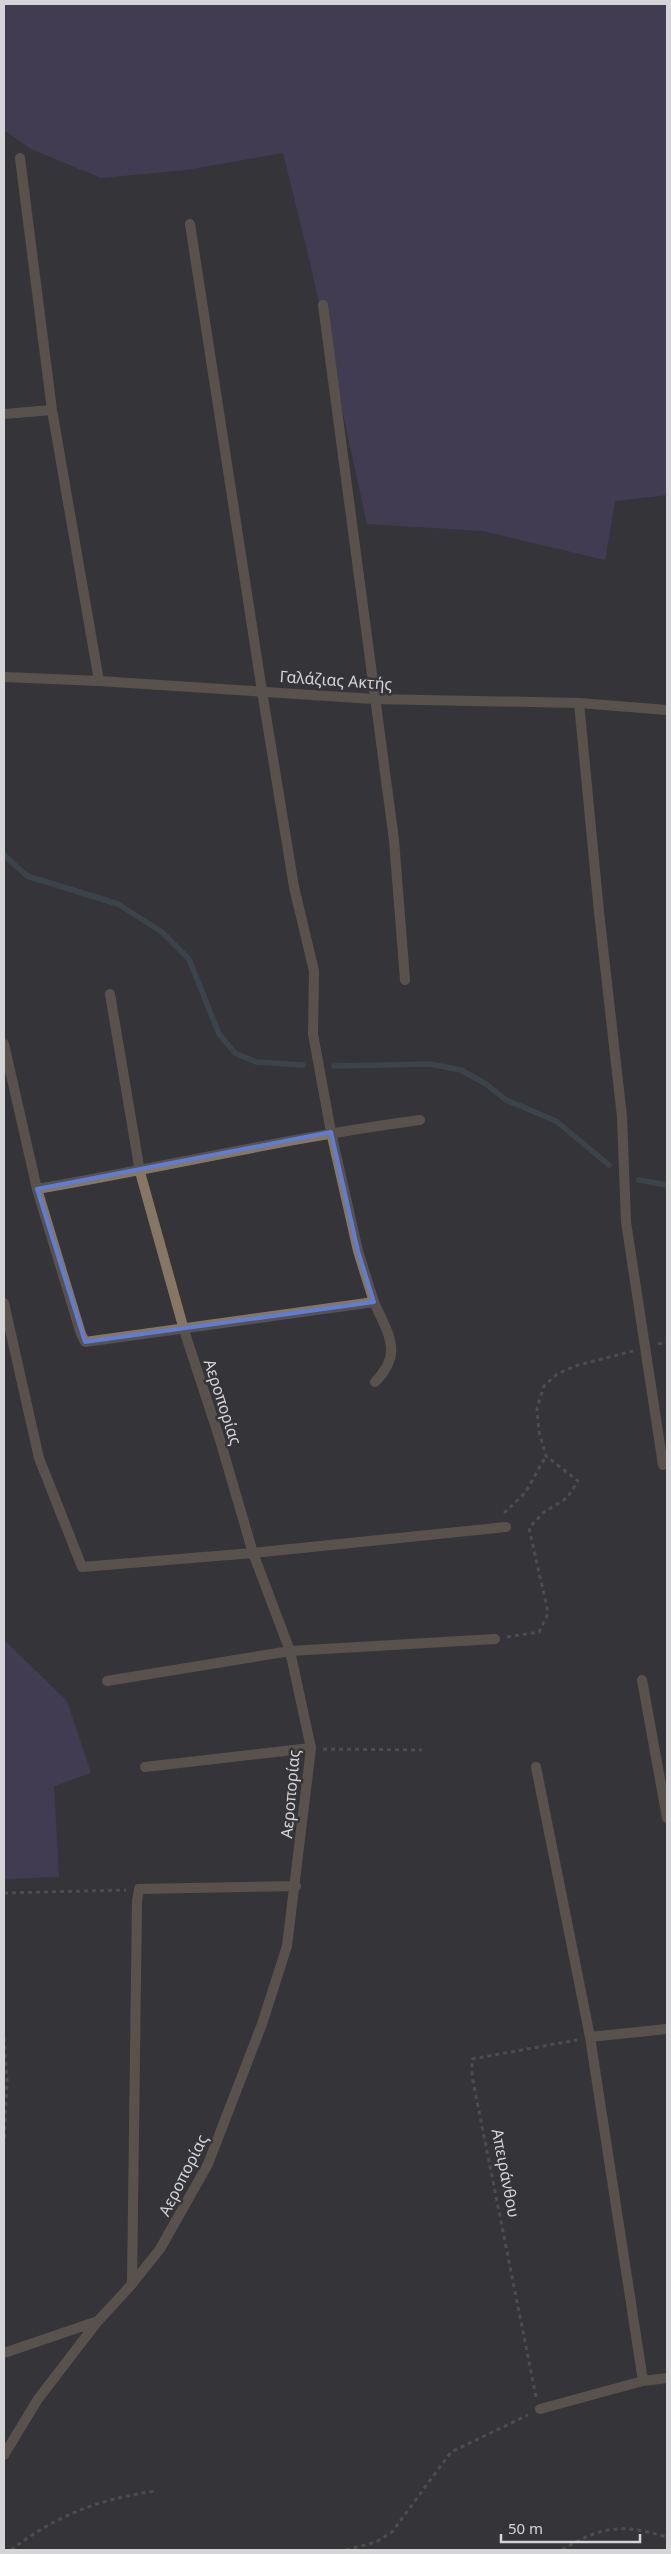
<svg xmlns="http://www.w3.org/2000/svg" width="671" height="2554" font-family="'Noto Sans',sans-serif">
<rect width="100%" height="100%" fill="#353438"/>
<path fill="#534571" d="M4 4H667V495L615 501 605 560 483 531 367 524 310 262 283 153 186 170 101 178 31 149 4 130Z
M4 1640 67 1701 91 1773 54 1786 59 1877 4 1879Z"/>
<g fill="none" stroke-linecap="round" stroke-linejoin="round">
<path stroke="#415861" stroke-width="5.5" d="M4 855 27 876 118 904 162 932 189 959 219 1034 235 1053 256 1062 303 1065
M334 1066 430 1064 461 1070 486 1084 506 1100 556 1121 609 1165
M639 1180 667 1185"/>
<path stroke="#6c6b6f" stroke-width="3" stroke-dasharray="4 4" stroke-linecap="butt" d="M658 1344 667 1342
M504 1513 525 1493 546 1456
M507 1637 539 1632 547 1616V1608L529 1528 543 1513 567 1498 578 1481 546 1456 539 1432 537 1408 544 1386 557 1374 578 1365 633 1351
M323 1749 422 1750
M4 1893 126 1890
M4 2038 7 2081 4 2143
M536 2397 472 2076V2059L577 2040
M11 2550C57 2515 99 2499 156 2491
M346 2550 376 2542 392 2532 451 2452 528 2415
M562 2550C603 2525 622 2524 667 2537"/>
<path stroke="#867765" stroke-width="10" d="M20 158 52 410 99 681
M323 305 394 840 405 980
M4 414 52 410
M579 703 599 912 622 1117 626 1222 663 1465
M4 1044 37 1189C165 1167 291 1137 420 1120
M37 1189 81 1334 85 1342 374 1302 358 1251 331 1132 313 1034 314 971 294 887 262 691 190 224
M374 1302C388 1334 404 1353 375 1382
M4 1303 39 1458 82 1567 253 1553 506 1527
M642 1680 667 1818
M107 1681 290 1651 495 1639
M145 1767 311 1748
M536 1767 590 2037 643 2381
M590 2037 667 2029
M132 2284 137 1901 139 1889 296 1886
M4 2353 98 2321
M540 2409 643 2381 667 2378
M4 2455 38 2399 98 2321 132 2284 160 2249 208 2164 262 2024 287 1946 311 1748 290 1651 253 1553 220 1440 184 1330 140 1172 110 994"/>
<path stroke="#867765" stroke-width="10" d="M4 677 99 681 374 699 579 703 667 710"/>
</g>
<path d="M0 0H671V2554H0ZM331 1132 358 1251 374 1302 85 1342 37 1189Z" fill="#353438" fill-opacity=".55" fill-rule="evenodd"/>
<path fill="none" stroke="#5d7dd8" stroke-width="4" stroke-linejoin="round" d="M331 1132 358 1251 374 1302 85 1342 37 1189Z"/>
<g text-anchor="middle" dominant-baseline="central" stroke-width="5" stroke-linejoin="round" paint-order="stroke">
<g font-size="16" fill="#d5d4d7" stroke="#353438">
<text transform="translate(336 680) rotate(4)">Γαλάζιας Ακτής</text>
<text transform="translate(223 1402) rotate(72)">Αεροπορίας</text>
<text transform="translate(290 1794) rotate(-85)">Αεροπορίας</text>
<text transform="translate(506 2173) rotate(79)">Απειράνθου</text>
<text transform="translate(183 2175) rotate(-63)">Αεροπορίας</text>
</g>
</g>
<rect width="671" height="2554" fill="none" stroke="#d5d4d7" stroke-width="10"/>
<path d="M501 2534v8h139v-8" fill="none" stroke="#d5d4d7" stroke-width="2.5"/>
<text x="508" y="2534" font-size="15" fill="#d5d4d7" stroke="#353438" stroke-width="4" paint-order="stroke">50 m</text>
</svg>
